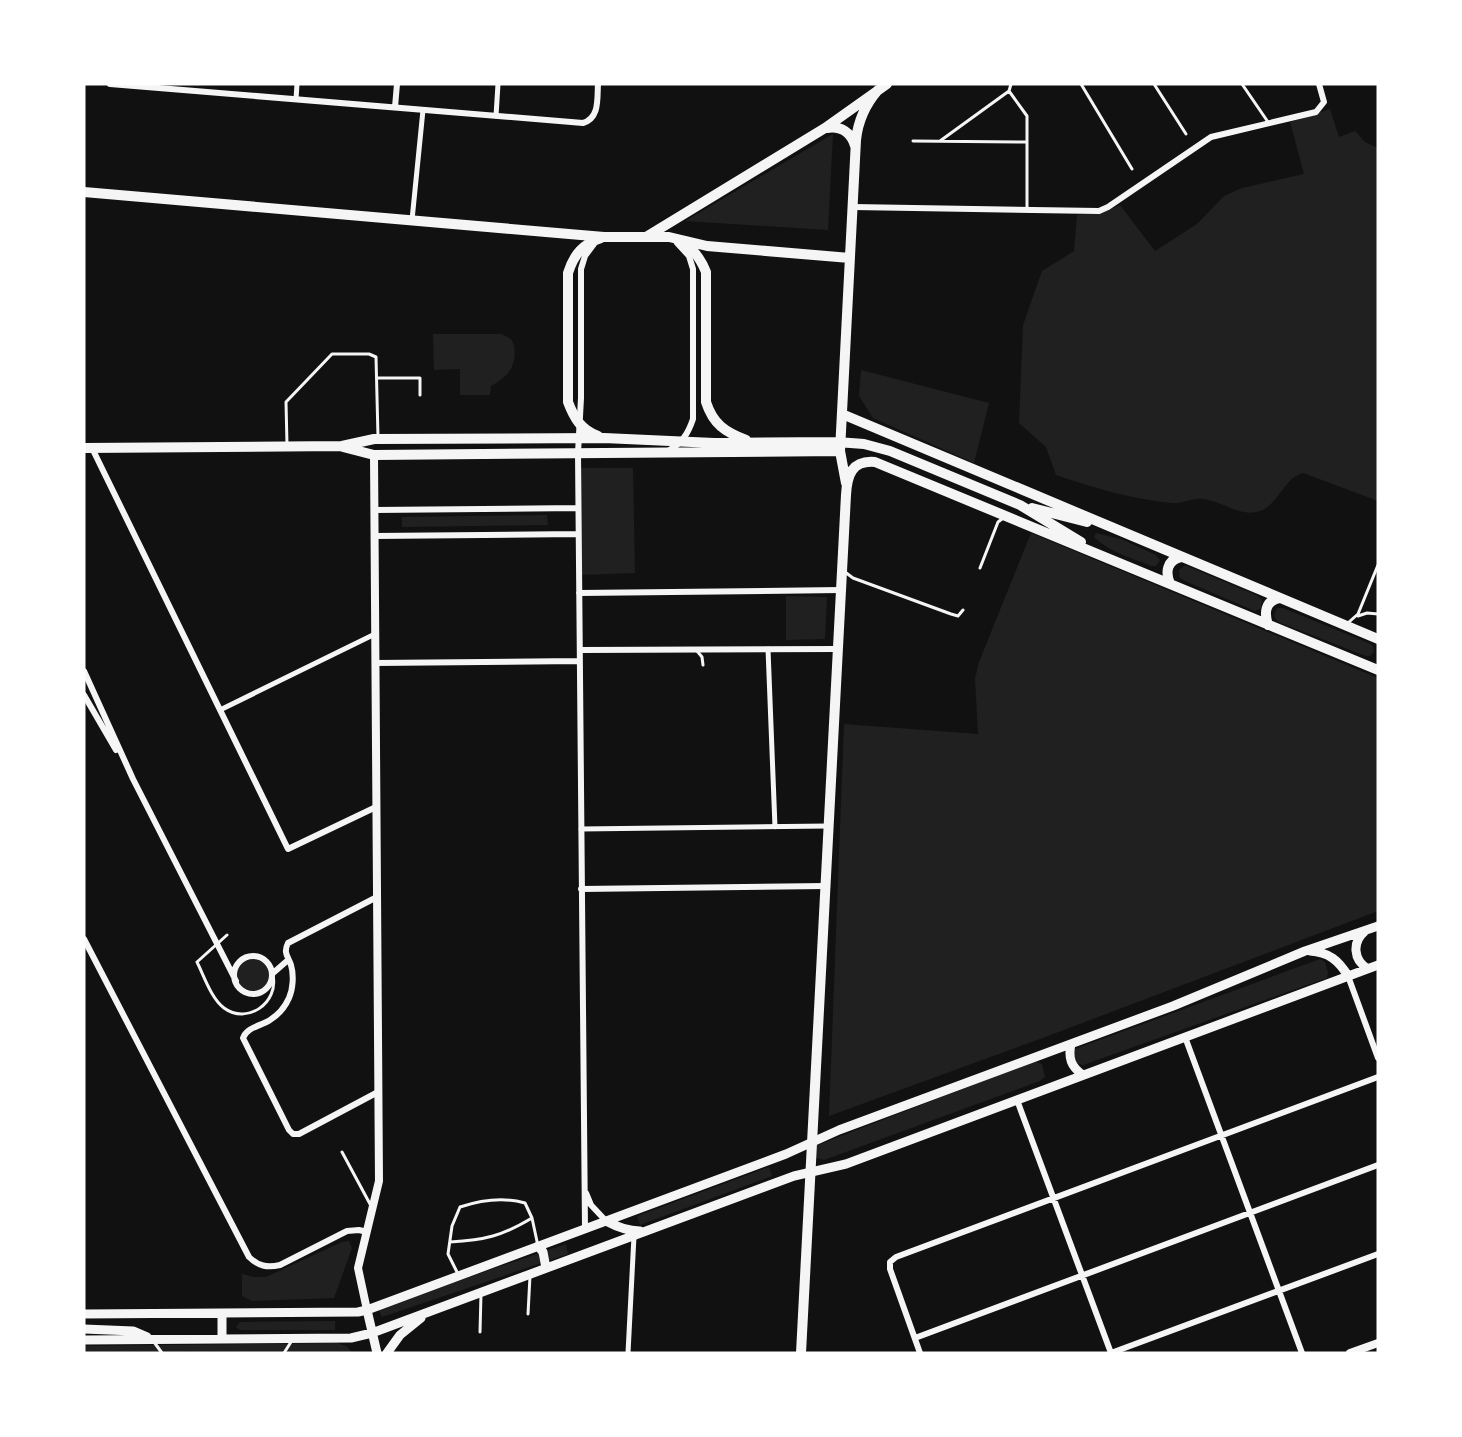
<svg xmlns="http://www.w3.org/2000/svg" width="1462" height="1437" font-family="'DejaVu Sans',sans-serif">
<rect width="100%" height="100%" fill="#111"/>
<path fill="#202020" d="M1330 109 1339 137 1355 131 1365 142 1378 148V501L1303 473C1284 478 1279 504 1260 511 1240 518 1223 501 1203 499 1192 497 1182 504 1172 503 1131 499 1094 488 1056 475L1046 447 1019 423 1023 325 1042 271 1074 251 1077 215 1107 211 1120 205 1155 251 1197 224 1224 196 1242 188 1304 174 1290 122Z
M833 134 828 230 685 221Z
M433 334H501L511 339 514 345C517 366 509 376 491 386L490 395H460V369L434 370Z
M861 370 989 403 974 463 873 418 859 396Z
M579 468H633L635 573 580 575Z
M547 515 548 525 402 527V517Z
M1031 533 1378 678V911L1040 1039 829 1116 844 724 978 734 975 679 979 662Z
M1096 533 1121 539 1156 555 1160 560 1156 566H1151C1132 558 1109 552 1094 537Z
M1185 565 1258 596 1262 600 1261 608 1255 611 1185 581 1180 578 1179 570Z
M786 596 827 597 825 639 786 640Z
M1277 608H1283L1371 644 1373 646 1374 652 1370 656H1366L1278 622 1274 616Z
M236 975a17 17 0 1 1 34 0a17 17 0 1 1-34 0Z
M1320 959 1325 962 1328 972 1327 978 1083 1065 1077 1063 1074 1054 1075 1049Z
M1035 1061 1042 1064 1045 1077 1040 1081 824 1160 816 1158V1146L818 1145Z
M769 1167 772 1176 640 1225 637 1216Z
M349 1241 352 1248 334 1298 252 1301 242 1296V1274L254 1277H266L342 1242Z
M566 1244 568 1254 382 1317 378 1308Z
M335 1321V1330H240L236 1327 240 1322Z
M337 1343 346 1346 353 1353H84V1346Z"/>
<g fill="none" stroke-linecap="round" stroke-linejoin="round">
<path stroke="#f5f5f5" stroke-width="3" d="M1011 84 1009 91 1027 116V208
M1081 84 1132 169
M1154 84 1186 134
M1242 84 1268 122
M913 141 1027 142
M940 141 1009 91
M377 378H420V395
M287 445 286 402 332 354H369L376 357 378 437
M980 568 998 522 1002 519
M845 572 853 578 951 614 958 616 963 610
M1358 616 1367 613 1378 614
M1349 622 1358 614 1378 565
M697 651 702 657 703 665
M197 962C204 976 211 998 224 1008 247 1025 279 1003 273 975
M197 962 227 935
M342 1152 370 1204
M450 1242C485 1240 502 1236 532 1218
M458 1274 448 1254 452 1226 460 1207C481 1200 504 1197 525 1203L532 1218 538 1246
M528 1314 530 1276
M480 1332 481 1294
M154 1342 162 1353
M284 1353 291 1342"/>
<path stroke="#f5f5f5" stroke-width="5" d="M296 99 297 84
M496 116 498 84
M412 220 423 110
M768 649 775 827
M220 710 375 634
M581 829 828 826
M628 1353 634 1236"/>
<path stroke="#f5f5f5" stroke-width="6" d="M110 84 583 123C600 118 597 98 598 84
M395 107 397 84
M853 207 1099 211 1108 207 1211 137 1316 112 1324 102 1319 84
M92 448 288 849 376 807
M668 451C682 443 688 434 693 419V269L689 256 677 243
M374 510 578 508
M374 536 578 534
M579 593 841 590
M580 650 838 649
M375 663 579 661
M84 671 133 779 236 981
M84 695 116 750
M581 889 825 886
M377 897 288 943C283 953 288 956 291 965 294 975 293 989 289 998 285 1007 278 1015 270 1020 261 1026 247 1027 243 1038L289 1130 293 1134H299L378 1092
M84 939 249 1257C258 1266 267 1268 280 1265L347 1231 359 1230 367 1232
M234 975a19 19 0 1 1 38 0a19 19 0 1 1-38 0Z
M272 974 288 960
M1348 976 1378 1058
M1185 1037 1302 1353
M1017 1100 1111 1353
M586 1193 591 1205 606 1221
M585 1229 578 453 581 398V269L585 256 594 244
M915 1338 1378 1165
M920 1353 890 1269V1262L896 1257 1378 1077
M1111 1353 1378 1254"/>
<path stroke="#f5f5f5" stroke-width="8" d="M367 1310 358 1268 379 1181 374 455
M1350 1353 1378 1343"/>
<path stroke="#f5f5f5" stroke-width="9" d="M1365 931C1352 942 1353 960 1368 969
M1310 951C1329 952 1339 961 1348 976
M1071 1044C1068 1058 1071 1067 1083 1075
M606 1221C617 1227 627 1231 640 1231
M538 1246 543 1252 546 1268
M367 1310 377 1353
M222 1313V1339
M84 1314 358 1312 367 1310 786 1154 839 1130 1173 1006 1305 951 1378 926
M84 1329 133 1331 147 1337
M84 1340 351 1338 372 1333 794 1176 846 1164 1378 965
M387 1353 400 1335 421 1318"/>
<path stroke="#f5f5f5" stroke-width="10" d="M827 128C841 126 851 132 855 146
M84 192 604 237H669L707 246 850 258
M646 237 825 128 887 84
M684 242C695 251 701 259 706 272V402C713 424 725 432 746 440
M842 414 1378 639
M598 436C581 430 574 418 568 402V273C574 254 583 244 601 238
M343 447 374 455 840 451
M84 448 342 446 374 439 604 438 714 443 837 442 864 444 890 451 1020 505 1081 542
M846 483 840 451 856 140C858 121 865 105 878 90
M1032 508 1087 522
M1170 584C1165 572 1167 560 1181 557
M1268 625C1264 613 1265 601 1279 598
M801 1353 846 495C847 475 852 460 875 462L1378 670"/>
</g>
<rect width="1462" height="1437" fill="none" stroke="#ffffff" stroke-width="171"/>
</svg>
